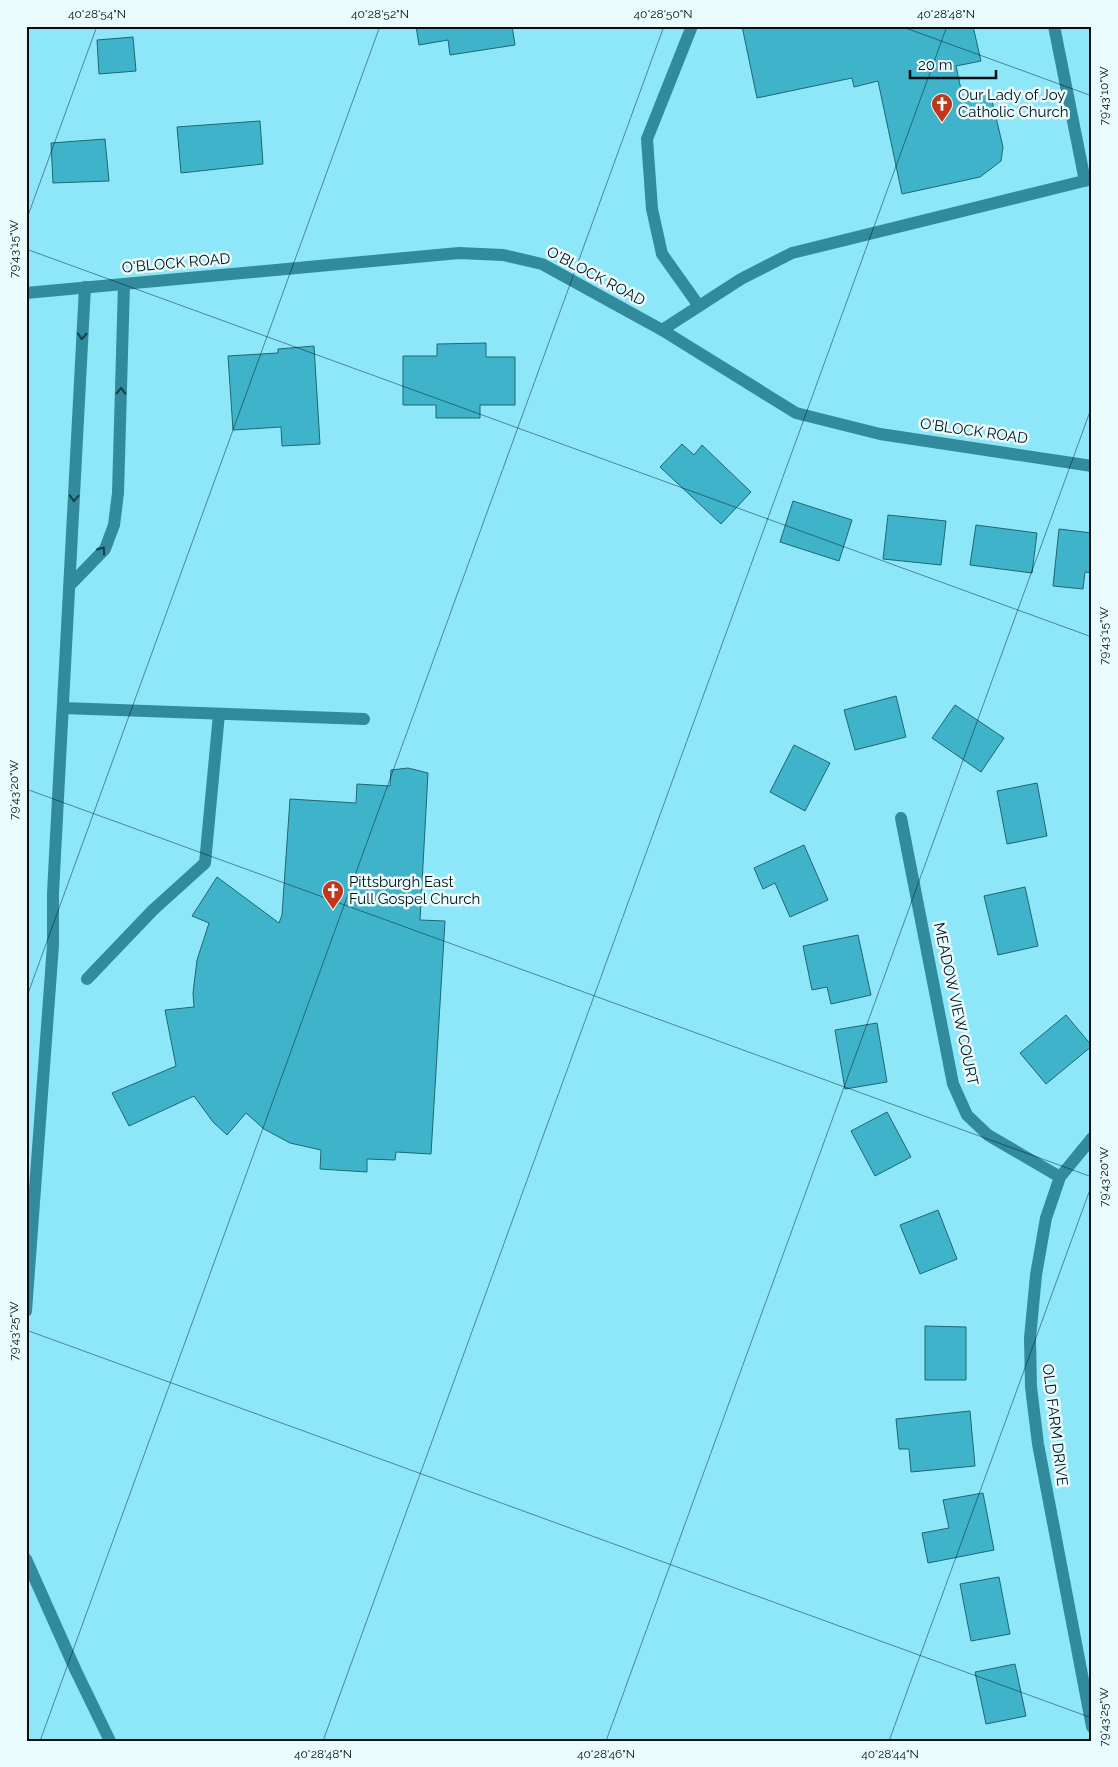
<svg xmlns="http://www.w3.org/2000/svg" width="1118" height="1767" font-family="Raleway,sans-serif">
<rect width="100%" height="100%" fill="#8ee6f9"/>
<path fill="#3fb3c9" stroke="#206673" d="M416 26H512L515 45 450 55 448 40 419 45Z
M742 26H973L981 61 956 66 963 99 990 92 1003 147 1001 161 980 177 902 194 878 81 854 87 852 78 757 98Z
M133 37 136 71 99 74 97 40Z
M260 121 263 164 181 173 177 127Z
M105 139 109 181 53 183 51 143Z
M486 343V357H515V405H480V418H436V405H403V356H437V344Z
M314 346 320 444 282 446 281 427 233 430 228 356 278 353V349Z
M682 444 694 455 702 445 751 492 721 524 660 467Z
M793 501 852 520 839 561 780 542Z
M888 515 946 521 941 565 883 559Z
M976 525 1037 533 1032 573 970 565Z
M1059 529 1092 533V573L1085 572 1083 589 1053 586Z
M896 696 906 737 855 750 844 710Z
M955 705 1004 738 981 772 932 738Z
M794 745 830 763 805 811 770 792Z
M408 768 428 773 420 920 445 921 431 1154 396 1152 395 1160 367 1159V1172L320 1169 321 1150 290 1143 264 1129 246 1113 227 1135 213 1122 194 1096 129 1126 112 1093 176 1066 165 1010 194 1007 193 993 197 960 209 923 192 916 217 877 279 923 282 915 290 799 356 803 357 784 390 786 391 770Z
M1037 783 1047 836 1007 844 997 791Z
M804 845 828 900 790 917 775 883 763 889 754 868Z
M1025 887 1038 946 998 955 984 896Z
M858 935 871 995 831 1004 827 987 812 990 803 946Z
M1066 1015 1092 1046 1046 1084 1020 1053Z
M877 1023 887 1082 845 1089 835 1030Z
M887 1112 911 1157 875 1176 851 1131Z
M938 1210 957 1259 920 1274 900 1225Z
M925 1326 966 1327V1380H925Z
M970 1411 975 1466 911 1472 909 1449H899L896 1419Z
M983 1493 994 1550 928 1563 922 1533 949 1528 943 1500Z
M999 1577 1010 1634 971 1641 960 1584Z
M1015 1664 1026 1716 986 1724 975 1672Z"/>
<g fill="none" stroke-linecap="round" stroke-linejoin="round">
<path stroke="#318b9c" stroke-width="12" d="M692 26 647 139 652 209 662 254 699 306
M1054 26 1085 181
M662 330 741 279 792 253 1092 179
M69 586 105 549 114 525 118 493 124 284
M63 708 364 719
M87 979 153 910 205 863 219 714
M26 1311 53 945V893L85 287
M26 1559 76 1671 110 1741"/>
<path stroke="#318b9c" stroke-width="12" d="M26 293 459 253 503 255 542 264 662 330 796 413 880 434 1092 466
M901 818 953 1084 967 1115 988 1135 1060 1177
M1092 1138 1060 1177 1046 1218 1036 1275 1030 1338 1031 1387 1038 1444 1092 1727"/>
</g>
<defs><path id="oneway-chevron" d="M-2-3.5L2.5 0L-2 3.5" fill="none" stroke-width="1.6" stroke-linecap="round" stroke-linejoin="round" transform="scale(1.25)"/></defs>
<g stroke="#14414a">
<use href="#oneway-chevron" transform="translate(82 336) rotate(93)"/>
<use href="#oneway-chevron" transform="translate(121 391) rotate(-88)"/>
<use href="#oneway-chevron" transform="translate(74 498) rotate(93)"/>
<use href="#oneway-chevron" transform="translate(102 550) rotate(-54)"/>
</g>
<path fill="none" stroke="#000f13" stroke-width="1" stroke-opacity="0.45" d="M900 26 1092 96M26 221 97 26M26 249 1092 637M26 789 1092 1177M26 999 380 26M26 1330 1092 1718M40 1741 664 26M323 1741 947 26M606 1741 1092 406M889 1741 1092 1184"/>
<defs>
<g id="church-pin" transform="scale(1.125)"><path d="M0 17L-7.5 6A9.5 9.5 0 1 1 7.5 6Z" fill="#c1361c" stroke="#eafbfe"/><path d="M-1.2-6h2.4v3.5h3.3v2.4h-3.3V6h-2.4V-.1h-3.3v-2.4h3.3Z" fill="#fff"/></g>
</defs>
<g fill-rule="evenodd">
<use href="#church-pin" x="942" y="104"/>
<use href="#church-pin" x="333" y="891"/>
</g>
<g text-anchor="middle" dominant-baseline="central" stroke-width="5" stroke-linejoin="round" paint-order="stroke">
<g font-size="15" fill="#000f13" stroke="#eafbfe" text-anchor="start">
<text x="958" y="95">Our Lady of Joy<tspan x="958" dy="17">Catholic Church</tspan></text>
<text x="349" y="882">Pittsburgh East<tspan x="349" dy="17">Full Gospel Church</tspan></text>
</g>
<g font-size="15" fill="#000f13" stroke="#eafbfe">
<text transform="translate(176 263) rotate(-5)">O'BLOCK ROAD</text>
<text transform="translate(596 276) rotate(28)">O'BLOCK ROAD</text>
<text transform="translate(974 431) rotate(8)">O'BLOCK ROAD</text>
<text transform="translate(956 1004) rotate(78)">MEADOW VIEW COURT</text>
<text transform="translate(1055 1425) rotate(83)">OLD FARM DRIVE</text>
</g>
</g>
<rect width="1118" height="1767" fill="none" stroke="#eafbfe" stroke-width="55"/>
<path d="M910 70v8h86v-8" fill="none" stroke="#000f13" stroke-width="2.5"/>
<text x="918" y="70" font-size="15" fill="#000f13" stroke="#eafbfe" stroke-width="4" paint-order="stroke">20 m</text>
<rect x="28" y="28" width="1062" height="1712" fill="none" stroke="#000f13" stroke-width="2"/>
<g font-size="12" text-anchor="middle" fill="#000f13">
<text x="97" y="18">40°28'54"N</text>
<text x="380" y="18">40°28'52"N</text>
<text x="663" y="18">40°28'50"N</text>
<text x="946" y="18">40°28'48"N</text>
<text transform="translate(1104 96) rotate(-90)" y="4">79°43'10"W</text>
<text transform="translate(14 249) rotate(-90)" y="4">79°43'15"W</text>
<text transform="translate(1104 636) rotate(-90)" y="4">79°43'15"W</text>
<text transform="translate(14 790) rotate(-90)" y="4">79°43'20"W</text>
<text transform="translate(1104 1177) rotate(-90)" y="4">79°43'20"W</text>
<text transform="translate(14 1331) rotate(-90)" y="4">79°43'25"W</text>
<text transform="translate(1104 1717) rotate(-90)" y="4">79°43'25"W</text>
<text x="323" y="1758">40°28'48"N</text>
<text x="606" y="1758">40°28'46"N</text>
<text x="890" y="1758">40°28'44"N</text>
</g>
</svg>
